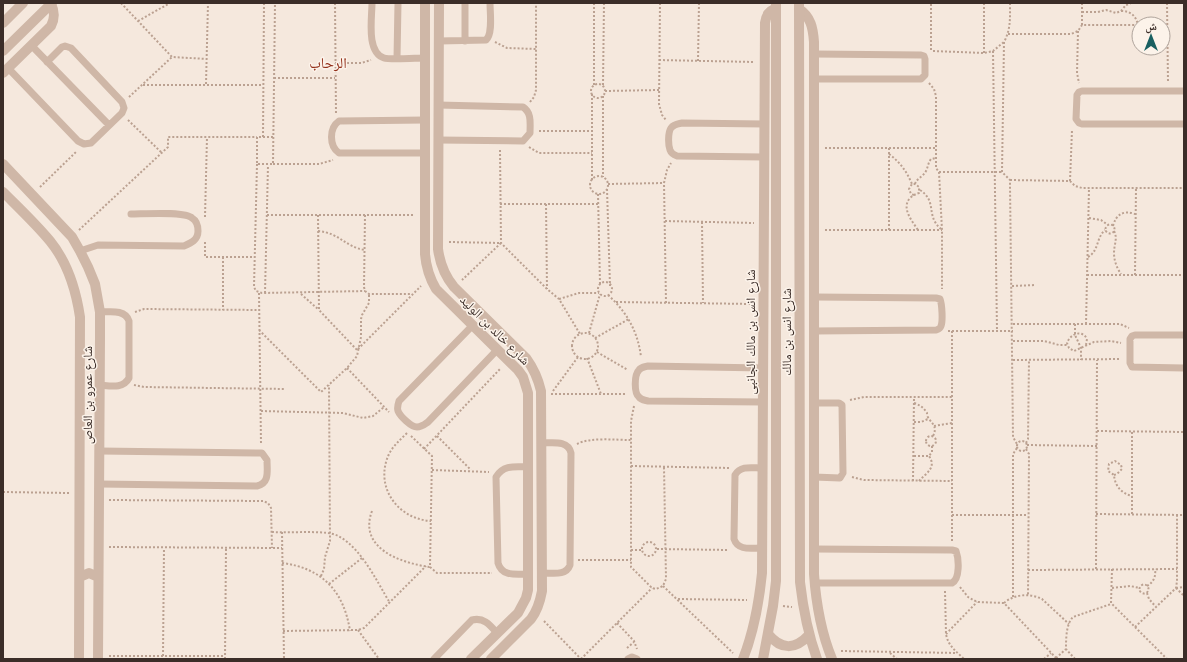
<svg xmlns="http://www.w3.org/2000/svg" width="1187" height="662" font-family="Poppins,'Noto Naskh Arabic',sans-serif">
<rect width="100%" height="100%" fill="#f5e8dd"/>
<g fill="none" stroke-linecap="round" stroke-linejoin="round">
<path stroke="#bba191" stroke-width="2" stroke-dasharray="2 2" stroke-linecap="butt" d="M121 3 172 57 207 59
M335 3 336 114
M594 3V86
M660 3 659 104 662 115 666 120
M1010 3C1010 17 1011 29 1004 42L1002 172 1010 180V185L1013 437 1017 444
M1082 3V25
M1167 3 1168 82
M1121 11C1131 11 1136 16 1138 25
M1082 12H1098L1106 10 1116 13 1121 11 1126 5 1131 3
M138 21 170 3
M1163 25H1167
M1078 31 1077 73 1079 83
M1008 34H1071L1078 31 1082 25H1139
M495 42 507 48 536 49
M931 50V3
M933 51 984 53 993 51 1004 42
M993 51 997 331
M984 53V3
M659 60 754 62
M698 61 699 3
M335 63H361L371 60
M274 78H335
M929 83 934 89 936 96V168L939 172 942 230V289
M591 91a7 7 0 1 1 14 0a7 7 0 1 1-14 0Z
M206 84 208 3
M143 85H263
M603 85 604 3
M605 91 659 90
M592 94V180
M603 96V177
M129 97 172 57
M530 102 534 97 536 90V3
M128 120 162 153
M539 131H592
M263 137 264 3
M273 137H257V164H273L275 3
M529 147 539 153H592
M825 148H936
M889 148V230
M500 150 501 243 547 289 559 299 580 334
M889 154C900 162 907 172 912 184
M257 164 254 287 256 291 262 293 365 291
M273 164H319L333 160
M939 172H1002
M590 185a9 9 0 1 1 18 0a9 9 0 1 1-18 0Z
M1010 180 1070 181 1075 186 1082 188H1184
M1070 181 1072 130
M608 184 664 183
M915 184C917 178 923 177 926 171 928 167 928 163 931 159L936 158
M40 187 77 151
M607 189 610 286
M920 190C938 202 925 215 941 229
M598 194 600 284
M914 195 911 194 909 189 912 184H915L919 187V193C916 194 913 195 910 198 901 208 912 221 918 230
M500 204H598
M546 204 547 289
M267 215H414
M318 215 319 310 357 350
M365 215 364 287 365 291 369 294H412
M205 217 207 137
M1089 218 1101 220 1108 225
M665 221 754 223
M702 222 703 303
M1105.5 229a4.5 4.5 0 1 1 9 0a4.5 4.5 0 1 1-9 0Z
M1113 226C1116 214 1124 210 1135 214
M79 230 168 147V137H257
M825 230H942
M318 231C340 233 345 247 365 250
M1114 231C1118 239 1114 244 1114 253 1114 261 1117 268 1121 274
M205 242V257H255
M449 242 501 243 462 280
M223 257V310
M1088 257C1099 251 1096 238 1105 230
M1087 275H1184
M1135 275 1136 188
M598 289a7 7 0 1 1 14 0a7 7 0 1 1-14 0Z
M1012 286 1035 285
M259 293 261 444
M265 293 268 165
M301 294 319 310
M608 295C627 312 638 332 641 357
M559 299 579 293H599
M616 302 752 304
M666 303 664 183 667 170 671 163
M135 312 144 309 259 310
M1013 324H1120L1129 328
M1075 324V335L1081 348V360
M1086 324 1089 188
M259 330 321 392 347 368 357 356 361 337V319L362 315 369 303V294
M948 331H1013
M589 333 600 294
M572 346a13 13 0 1 1 26 0a13 13 0 1 1-26 0Z
M595 338 629 319
M1013 341H1044L1059 345H1067
M1086 345 1087 339C1082 329 1070 334 1067 343L1069 348 1074 351 1094 342 1111 341 1121 343
M358 349 421 286
M597 352 628 370
M587 358 601 394
M1013 360 1121 359
M347 368 389 412
M134 385 144 387 285 389
M553 391 578 357
M551 394H627
M850 400 864 397H952
M914 403C920 405 924 408 927 413 927 415 928 418 929 419 934 425 937 428 933 436
M634 406 631 421V567L652 588 656 589 663 586 666 579 664 467
M261 411 343 413 363 418 373 416 384 407
M914 422H921L928 419
M934 426 952 423
M1097 431 1184 432
M1132 432V514
M407 433C400 440 393 446 389 454 374 486 397 519 431 521
M926 441a5 5 0 1 1 10 0a5 5 0 1 1-10 0Z
M411 436 432 456 430 567 437 573H492
M437 436 471 470
M1017 446a5 5 0 1 1 10 0a5 5 0 1 1-10 0Z
M1026 443 1028 439 1029 360
M577 444C590 437 615 440 631 440
M1027 445 1097 446
M424 449 500 369
M1026 449 1029 454 1028 596
M914 456H929L932 452V446
M631 466 730 468
M432 470 489 472
M1114 475 1117 474 1122 469 1121 465 1115 461 1109 464 1108 471 1114 475C1115 486 1121 493 1132 496
M852 477 864 480 952 481
M913 481 914 397
M919 481C926 473 937 468 929 456
M3 492 69 493
M109 500 263 501 268 503 271 508 272 548
M372 511C358 548 400 563 430 567
M1096 514 1184 515
M952 515H1028
M272 532C290 533 310 531 328 533 356 536 377 582 390 603
M282 532 284 659
M952 541V331
M642 549a7 7 0 1 1 14 0a7 7 0 1 1-14 0Z
M109 547 282 548
M657 549 729 550
M631 550H642
M578 560H631
M282 563C322 568 344 591 350 631
M1096 569 1097 360
M1112 569 1111 603 1167 659
M1028 570 1177 569
M321 576 324 569 325 557 330 541 329 385
M329 584 362 558
M1139.5 589a4.5 4.5 0 1 1 9 0a4.5 4.5 0 1 1-9 0Z
M663 586 733 653
M1147 586C1154 582 1156 576 1155 569
M960 587 968 597 977 602 1004 603 1057 659
M1112 588 1130 586 1140 588
M1176 588 1184 596
M1176 588 1184 587
M945 591 946 634C948 646 956 651 964 659
M1147 593 1149 599 1156 607
M1013 597V454L1017 448
M678 599 747 600
M1004 603C1014 594 1030 593 1042 599L1069 624
M783 606 792 607
M544 621 581 659
M617 623 634 641 637 649
M1135 627 1176 588 1177 581V515
M358 630 379 659
M283 631 358 630 364 628 426 566
M946 634 977 602
M627 648 634 642
M841 651 957 653
M890 653 897 659
M109 656H225
M163 656 164 548
M1056 658 1066 649
M225 659 226 548
M581 659 652 588
M1044 659 1051 653
M1075 659 1066 649C1066 639 1066 624 1073 617L1111 604"/>
<path stroke="#cfb7a7" stroke-width="7" d="M372 3C372 18 366 52 384 58 390 60 417 58 425 58
M465 3V41
M439 41 486 40C493 34 490 13 490 3
M31 45 109 125
M814 54 921 55 924 56 925 59V75L921 79H814
M397 58 398 3
M8 68 78 141 84 144 91 143 122 113 124 108 122 102 71 48 65 46 62 47 47 62
M1184 91H1082L1079 92 1077 95 1076 119 1079 123 1082 124H1184
M438 105 523 107C532 113 530 123 530 133L523 141 438 140
M425 120 339 121C329 128 329 146 339 153H425
M764 157 677 156C674 155 671 153 670 150 668 145 668 132 671 128 674 124 678 124 682 123L765 124
M80 251 98 245 184 246C191 243 198 240 198 231 198 226 197 221 192 218 185 211 143 214 131 214
M814 297 936 298 940 299C942 304 943 321 941 326 940 329 939 329 936 330L814 331
M100 312C110 312 125 309 129 321V378C123 389 111 386 100 385
M473 325 399 401C398 404 397 408 398 411 400 416 411 427 417 427 422 427 425 424 428 422L497 350
M1184 335H1135L1132 336 1130 339V363L1132 367 1184 368
M763 402 648 401C644 400 641 400 639 397 634 393 634 375 639 370 641 367 644 367 648 366L763 368
M814 403H839L842 405 843 473 840 478 814 477
M542 443C553 443 568 440 571 453L570 565C566 576 553 573 543 573
M529 467C516 467 504 464 496 477L498 563C502 577 516 574 529 574
M99 484 257 486C270 483 267 471 267 460L262 453 100 451
M761 548C751 548 738 551 734 539L735 475C741 465 752 468 762 468
M814 549 952 550 956 551C959 559 960 579 952 583H815
M434 659 472 620C484 617 490 625 497 633
M628 659 632 657 637 659"/>
<path stroke="#cfb7a7" stroke-width="10" d="M425 3V254C426 267 429 277 436 289L518 370 523 377 528 393V590L526 598 518 613 471 659
M439 3 438 249C440 264 444 275 454 287L526 358C534 369 538 378 541 391L542 591C540 602 537 611 531 619L491 659
M799 9C811 17 813 28 814 42V574C816 603 821 632 832 659
M3 73 51 26C55 18 55 12 51 4
M3 164 72 237 80 251 88 267 95 284 100 312V337L98 659
M3 192C19 208 36 224 50 241 68 263 76 290 80 317L79 659
M80 577 89 573 98 577
M743 659C754 631 759 603 762 573L765 23C766 16 769 10 776 9"/>
<path stroke="#cfb7a7" stroke-width="10" d="M799 3 800 582C803 608 808 634 817 659
M3 23 23 3
M3 51 52 3
M768 634C781 650 795 650 809 635
M763 659 773 606 776 581V3"/>
</g>
<g text-anchor="middle" dominant-baseline="central" stroke-width="3" stroke-linejoin="round" paint-order="stroke">
<g font-size="13" fill="#3b2d28" stroke="#fcf3ea">
<text transform="translate(495 330) rotate(45)">شارع خالد بن الوليد</text>
<text transform="translate(750 332) rotate(-90)">شارع انس بن مالك الجانبى</text>
<text transform="translate(786 332) rotate(-90)">شارع انس بن مالك</text>
<text transform="translate(87 395) rotate(-90)">شارع عمرو بن العاص</text>
</g>
<g font-size="15" fill="#922f19" stroke="#fcf3ea">
<text x="328" y="62">الرحاب</text>
</g>
</g>
<rect width="1187" height="662" fill="none" stroke="#3b2d28" stroke-width="8"/>
<g transform="translate(1151 36)"><circle r="19" fill="#fcf3ea" stroke="#afa49c"/>
<path d="M0-3L7 15L0 10L-7 15Z" fill="#196061"/>
<text y="-6" font-size="11" font-weight="bold" text-anchor="middle" fill="#3b2d28">ش</text>
</g>
</svg>
